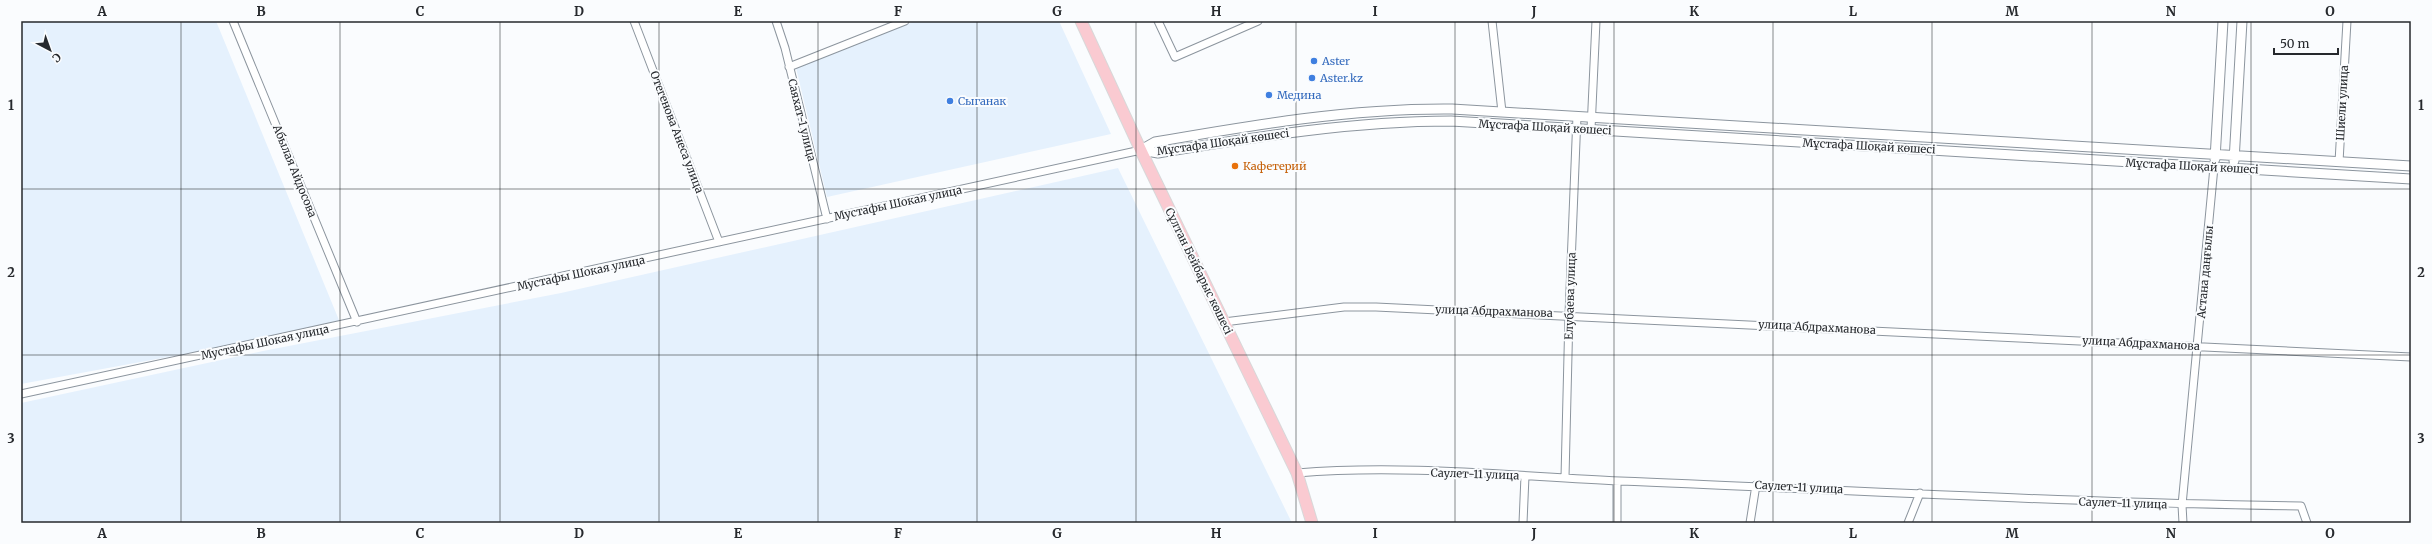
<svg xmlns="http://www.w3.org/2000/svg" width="2432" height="544" font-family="Merriweather,serif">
<rect width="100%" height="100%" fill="#fafcfe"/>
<path fill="#e5f1fd" d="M21 21H216L341 325 21 384Z
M915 21H1059L1111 134 827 197 796 68Z
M1118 168 1292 523H21V403L263 351 561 293Z"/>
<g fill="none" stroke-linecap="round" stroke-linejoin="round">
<g stroke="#8c959e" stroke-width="9">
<path id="minor" d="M233 21 357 322
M634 21 719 242
M776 21 785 48 827 219
M1158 21 1175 57 1258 21
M1492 21 1502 112
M789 67 905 21
M1591 129 1596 21
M2339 162 2347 21
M1224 322 1344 307H1376L2411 357
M21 394 1141 150
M1297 473C1404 464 1513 476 1620 481 1847 490 2074 503 2301 506L2307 523
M1565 477 1569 314 1577 116
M1523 523 1525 476
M1617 523V481
M1750 523 1756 485
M1908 523 1920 493
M2183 523 2182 505 2214 167"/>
</g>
<g stroke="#8c959e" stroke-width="11">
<path id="tertiary" d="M1141 150 1155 142C1253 125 1352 108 1452 109L2411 166
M1141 150 1158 153C1255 137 1353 121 1451 121L2411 179
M2215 159 2223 21
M2234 161 2242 21"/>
</g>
<g stroke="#d8d8d9" stroke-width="13">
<path id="primary" d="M1081 21 1143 155 1297 473 1312 523"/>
</g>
<use href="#minor" stroke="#fff" stroke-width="7"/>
<use href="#tertiary" stroke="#fff" stroke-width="9"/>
<use href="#primary" stroke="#facad1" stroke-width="11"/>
</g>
<path fill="none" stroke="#26292d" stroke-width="1" stroke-opacity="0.55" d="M181 21V523M340 21V523M500 21V523M659 21V523M818 21V523M977 21V523M1136 21V523M1296 21V523M1455 21V523M1614 21V523M1773 21V523M1932 21V523M2092 21V523M2251 21V523M21 189H2411M21 355H2411"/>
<g fill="#3f7fe0" stroke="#fafcfe" stroke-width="1.5">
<circle cx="1314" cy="61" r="4"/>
<circle cx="1312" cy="78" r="4"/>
<circle cx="1269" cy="95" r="4"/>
<circle cx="950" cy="101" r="4"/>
</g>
<circle fill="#e8710a" stroke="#fafcfe" stroke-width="1.5" cx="1235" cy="166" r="4"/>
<g text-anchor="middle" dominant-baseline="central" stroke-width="4" stroke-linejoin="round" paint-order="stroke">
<g font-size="11" fill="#366cbe" stroke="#fafcfe" text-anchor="start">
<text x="1322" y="61">Aster</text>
<text x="1320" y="78">Aster.kz</text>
<text x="1277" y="95">Медина</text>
<text x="958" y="101">Сыганак</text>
</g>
<g font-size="11" fill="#26292d" stroke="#fafcfe">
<text transform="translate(2342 103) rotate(-87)">Шиели улица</text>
<text transform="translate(802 120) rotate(76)">Саяхат-1 улица</text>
<text transform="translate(1545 127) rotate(3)">Мұстафа Шоқай көшесі</text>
<text transform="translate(677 132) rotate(69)">Отегенова Анеса улица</text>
<text transform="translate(1223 142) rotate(-8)">Мұстафа Шоқай көшесі</text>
<text transform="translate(1869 146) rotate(3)">Мұстафа Шоқай көшесі</text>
<text transform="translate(2192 166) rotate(3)">Мұстафа Шоқай көшесі</text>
<text transform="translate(295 171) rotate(68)">Абылая Айдосова</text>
<text transform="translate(898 203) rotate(-12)">Мустафы Шокая улица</text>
<text transform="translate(1199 271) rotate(64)">Сұлтан Бейбарыс көшесі</text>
<text transform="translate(2205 272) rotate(-85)">Астана даңғылы</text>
<text transform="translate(581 273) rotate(-12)">Мустафы Шокая улица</text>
<text transform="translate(1570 296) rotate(-88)">Елубаева улица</text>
<text transform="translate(1494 311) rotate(2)">улица Абдрахманова</text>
<text transform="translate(1817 327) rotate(3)">улица Абдрахманова</text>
<text transform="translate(265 342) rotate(-12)">Мустафы Шокая улица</text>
<text transform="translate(2141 343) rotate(3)">улица Абдрахманова</text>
<text transform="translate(1475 474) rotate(2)">Саулет-11 улица</text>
<text transform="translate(1799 487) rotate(3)">Саулет-11 улица</text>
<text transform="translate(2123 503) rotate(2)">Саулет-11 улица</text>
</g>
<g font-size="11" fill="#c56008" stroke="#fafcfe" text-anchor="start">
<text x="1243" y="166">Кафетерий</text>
</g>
</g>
<rect width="2432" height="544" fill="none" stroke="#fafcfe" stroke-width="44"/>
<g transform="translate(50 50) rotate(139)" stroke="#fafcfe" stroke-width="3" paint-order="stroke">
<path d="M0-3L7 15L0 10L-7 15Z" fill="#26292d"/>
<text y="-6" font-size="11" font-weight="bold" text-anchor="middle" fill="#26292d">С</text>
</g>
<path d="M2274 48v6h64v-6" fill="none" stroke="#26292d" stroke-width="2"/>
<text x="2280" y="48" font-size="12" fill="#26292d" stroke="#fafcfe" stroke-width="3" paint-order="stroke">50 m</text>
<rect x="22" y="22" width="2388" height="500" fill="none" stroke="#26292d" stroke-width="1.5"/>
<g font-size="13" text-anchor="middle" font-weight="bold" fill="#26292d">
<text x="102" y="16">A</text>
<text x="261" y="16">B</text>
<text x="420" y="16">C</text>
<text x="579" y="16">D</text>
<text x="738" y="16">E</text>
<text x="898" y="16">F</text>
<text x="1057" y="16">G</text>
<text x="1216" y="16">H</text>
<text x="1375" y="16">I</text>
<text x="1534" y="16">J</text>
<text x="1694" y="16">K</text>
<text x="1853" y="16">L</text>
<text x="2012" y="16">M</text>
<text x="2171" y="16">N</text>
<text x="2330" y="16">O</text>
<text x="11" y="110">1</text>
<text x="2421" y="110">1</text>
<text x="11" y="277">2</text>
<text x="2421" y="277">2</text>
<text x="11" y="443">3</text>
<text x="2421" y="443">3</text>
<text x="102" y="538">A</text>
<text x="261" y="538">B</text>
<text x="420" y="538">C</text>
<text x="579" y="538">D</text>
<text x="738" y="538">E</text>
<text x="898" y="538">F</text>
<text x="1057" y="538">G</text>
<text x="1216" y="538">H</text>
<text x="1375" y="538">I</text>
<text x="1534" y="538">J</text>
<text x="1694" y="538">K</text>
<text x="1853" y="538">L</text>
<text x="2012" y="538">M</text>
<text x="2171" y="538">N</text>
<text x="2330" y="538">O</text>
</g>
</svg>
